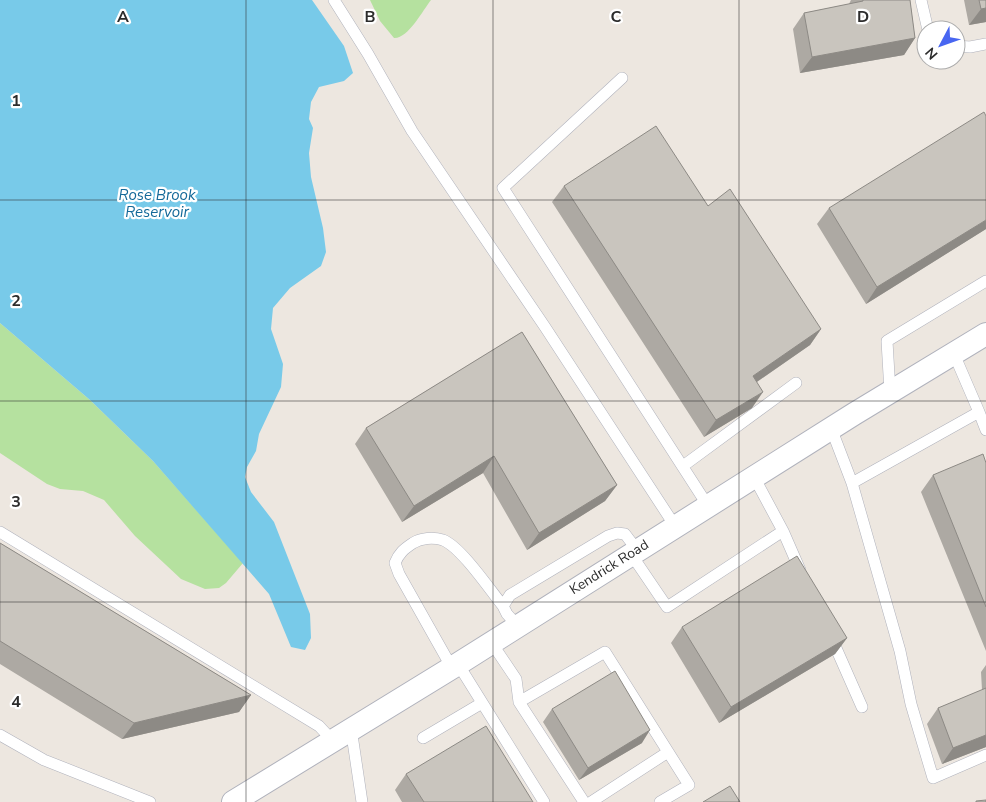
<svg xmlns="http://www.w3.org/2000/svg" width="986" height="802" font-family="'Nunito Sans',sans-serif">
<rect width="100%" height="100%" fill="#ede7e0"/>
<path fill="#b5e19f" d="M370 0H431C423 10 408 39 394 38L380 21Z
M0 323 90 400 153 461 243 563 226 583 219 588 205 589 181 579 135 536 104 500 83 491 60 489 47 484 0 453Z"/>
<path fill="#78cae9" d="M0 0H312L344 46 353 73 344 81 319 87 311 102 309 119 313 128 309 153 311 177 323 228 326 252 321 266 290 288 273 308 271 329 283 364 281 387 259 434 256 451 247 467 245 477 251 492 274 522 310 614 311 638 305 650 291 647 269 594 153 461 90 400 0 323Z"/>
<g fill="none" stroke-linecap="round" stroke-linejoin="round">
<g stroke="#b0b2bc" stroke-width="12">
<path id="service" d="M334 0 368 54 412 131 545 327 675 526
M921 0 928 30
M956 46 970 47 986 44
M622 78 503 188 708 506
M890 392 887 341 986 281
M979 412 986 430
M831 428 852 483 900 651 911 704 933 778 986 755
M683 466 796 383
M852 483 979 412 954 354
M783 531 800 570
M0 532 319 726 332 740
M631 554 667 607 783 531 754 477
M517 625 507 614 503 606 510 595 608 536 617 533 625 534 637 550
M832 639 862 707
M491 642 516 679 519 702 584 802
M458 664 544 802
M452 668 399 574 395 563C399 553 404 549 413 543 421 538 433 537 443 540 461 547 490 590 503 606
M519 702 605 652 689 785 660 802
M351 728 362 802
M0 735 44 760 150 802
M423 738 482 703
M591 802 668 752"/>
</g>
<g stroke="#b0b2bc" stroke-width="24">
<path id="minor" d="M233 802 458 664 854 414 986 334"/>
</g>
<use href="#service" stroke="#fff" stroke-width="11"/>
<use href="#minor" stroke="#fff" stroke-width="22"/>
</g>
<path fill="#ada9a3" d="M851 0H910L915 38 904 55 800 73 793 29 804 13 849 4Z
M964 0H986V22L969 25Z
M564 186 708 206 821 329 810 345 757 382 752 408 704 437 552 202Z
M829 208 986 229 866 304 817 224Z
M522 332 617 485 605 501 527 550 483 473 402 522 355 444 366 428Z
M986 463V651L921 492 933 475Z
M0 543 251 695 239 712 122 739 0 664Z
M682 627 847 638 835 654 719 723 671 643Z
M986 665V747L942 764 927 724 938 708 982 690 981 672Z
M552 709 642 743 579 780 543 722Z
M406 774 533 802H402L395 790Z"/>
<path fill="#8d8a85" d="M986 8V22L969 25 981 9Z
M915 38 904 55 800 73 812 57Z
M986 220V229L866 304 877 287Z
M821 329 810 345 742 392 753 376Z
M763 392 752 408 704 437 716 420Z
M494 456 483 473 402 522 414 506Z
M617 485 605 501 527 550 539 533Z
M847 638 835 654 719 723 731 707Z
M251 695 239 712 122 739 134 723Z
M650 730 642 743 579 780 588 768Z
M986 735V747L942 764 953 748Z"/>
<path fill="#c9c5be" stroke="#8d8a85" d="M863 0H910L915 38 812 57 804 13 863 1Z
M979 0H986V8L981 9Z
M984 112 986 116V220L877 287 829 208Z
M656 126 708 206 730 189 821 329 753 376 763 392 716 420 564 186Z
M522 332 617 485 539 533 494 456 414 506 366 428Z
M983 454 986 463V607L933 475Z
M0 543 251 695 134 723 0 641Z
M797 556 847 638 731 707 682 627Z
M615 671 650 730 588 768 552 709Z
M986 688V735L953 748 938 708Z
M486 726 533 802H424L406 774Z
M730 786 740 802H703Z
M986 800V802H976V801Z"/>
<path fill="none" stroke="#2c2c2c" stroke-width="1" stroke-opacity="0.55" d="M246 0V802M493 0V802M739 0V802M0 200H986M0 401H986M0 602H986"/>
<g text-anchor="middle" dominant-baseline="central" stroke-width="4.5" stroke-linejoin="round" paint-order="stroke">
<g font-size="14" fill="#2c2c2c" stroke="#fff">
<text transform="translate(609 567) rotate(-32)">Kendrick Road</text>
</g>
<g font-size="15" font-style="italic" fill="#146999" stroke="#fff">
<text x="157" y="195">Rose Brook<tspan x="157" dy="17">Reservoir</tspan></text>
</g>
</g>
<g font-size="16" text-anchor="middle" font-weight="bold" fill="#2c2c2c" stroke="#fff" stroke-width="4.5" stroke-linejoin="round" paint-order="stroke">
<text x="123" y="22">A</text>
<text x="370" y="22">B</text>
<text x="616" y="22">C</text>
<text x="863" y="22">D</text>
<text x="16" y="106">1</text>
<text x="16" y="306">2</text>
<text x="16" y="507">3</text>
<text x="16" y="707">4</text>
</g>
<g transform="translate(941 45) rotate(229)"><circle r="24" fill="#ffffff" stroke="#ababab"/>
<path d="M0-4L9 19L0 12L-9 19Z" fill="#4866f1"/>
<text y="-8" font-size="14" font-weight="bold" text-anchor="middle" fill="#2c2c2c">N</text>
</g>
</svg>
